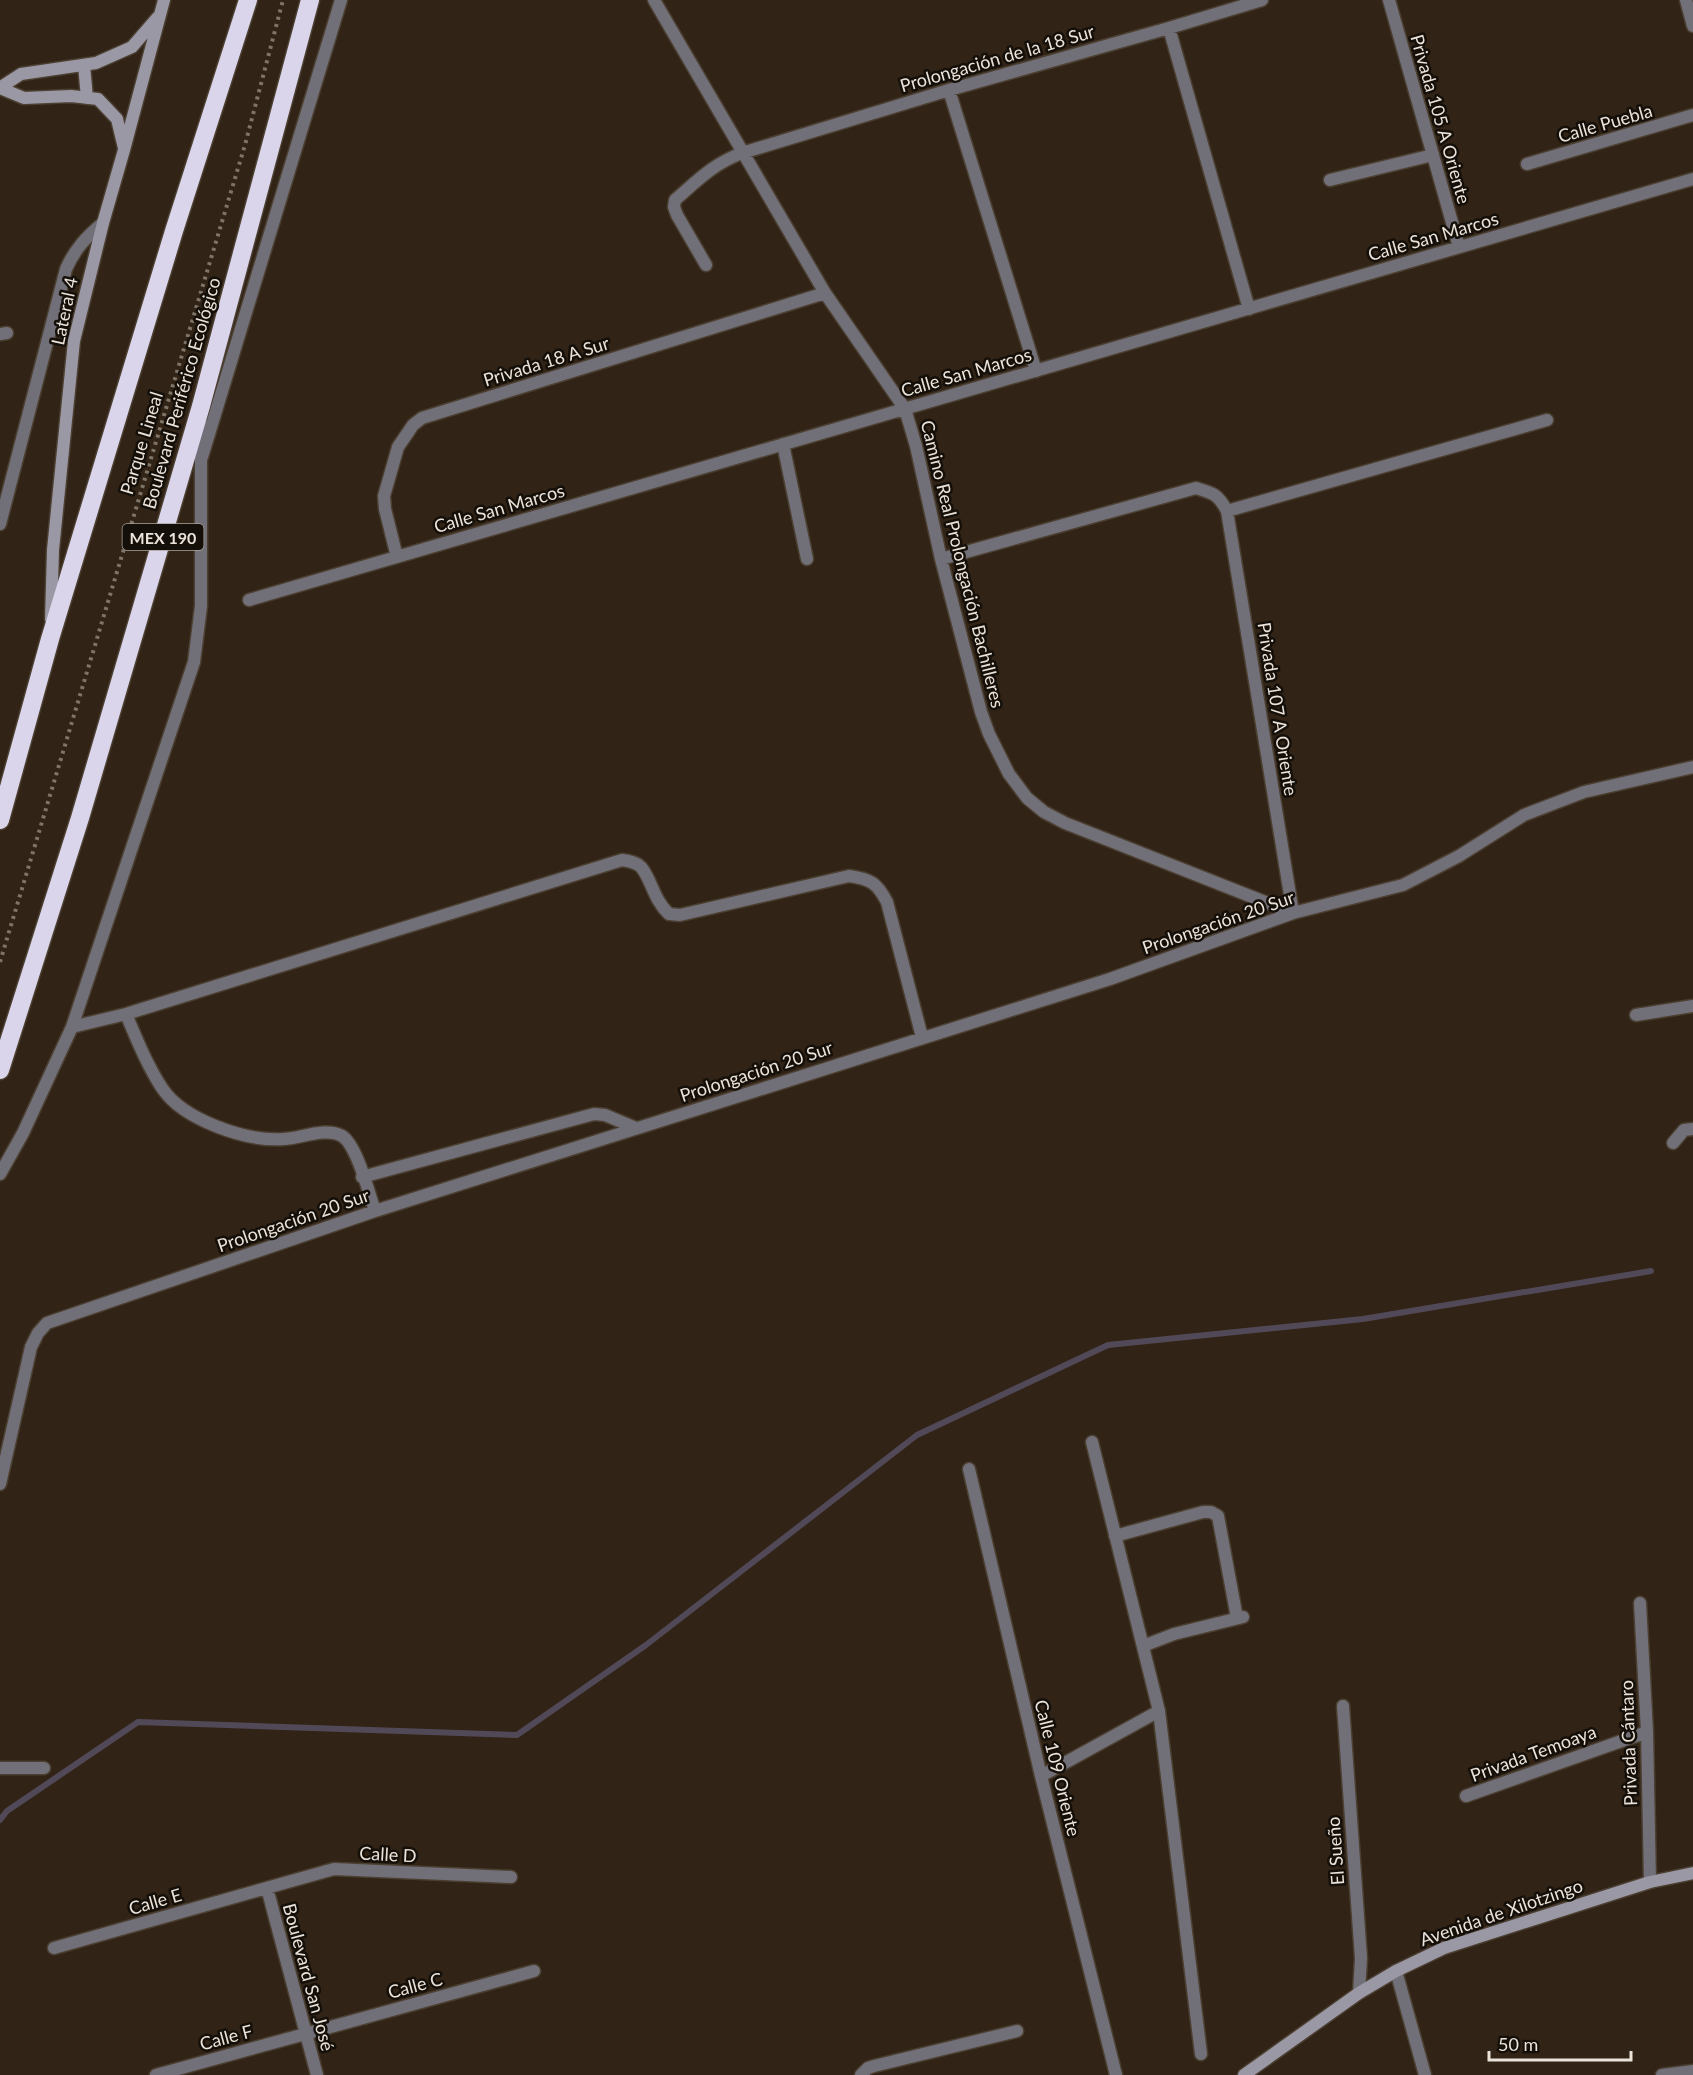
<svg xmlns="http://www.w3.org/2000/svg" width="1693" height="2075" font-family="Lato,sans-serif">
<rect width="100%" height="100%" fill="#312416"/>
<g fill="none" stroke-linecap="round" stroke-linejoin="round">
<path stroke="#524958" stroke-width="6" d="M0 1820 7 1811 138 1722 517 1735 646 1645 917 1435 1108 1345 1363 1319 1651 1271"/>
<g stroke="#4b3f31" stroke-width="15">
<path id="lane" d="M1330 180 1433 155
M706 265 677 215 674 207 675 200C698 180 713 164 742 153
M783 444 807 559
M202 457 341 0
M362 1177 594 1114 605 1115 636 1128
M1092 1442 1159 1711 1201 2054
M969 1469 1041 1776 1116 2075
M1115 1536 1203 1512H1211L1218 1516 1237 1618
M1143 1646 1174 1634 1243 1617
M0 1768H44
M1041 1776 1159 1711"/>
</g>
<g stroke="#4b3f31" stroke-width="15">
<path id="street" d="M654 0 825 293 905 409 916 446 941 559 981 712 989 734 1009 774 1027 798 1044 812 1065 823 1293 913
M1389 0 1459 247
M1686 0 1693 26
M1169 28 1249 309
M949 90 1036 371
M742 153 949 90 1169 28 1262 0
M1527 164 1693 115
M0 334 7 333
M1227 511 1547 420
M0 524 66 269C75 249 86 237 103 223
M397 557 385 509 384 496 398 447 413 425 422 418 825 293
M941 559 1196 488C1213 493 1218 494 1227 511L1293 913
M249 600 1693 179
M126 1014C137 1040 147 1065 162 1088 183 1120 247 1142 284 1139 301 1138 327 1127 342 1136 357 1145 369 1194 375 1211
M1636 1015 1693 1006
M72 1027 126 1014 622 860C629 861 636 862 641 867 652 880 653 899 669 914L680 915 849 876C871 879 877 883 887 902L922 1037
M1673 1143 1684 1130 1693 1129
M0 1174 23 1133 72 1027 194 662 201 606V423
M0 1484 31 1347 38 1333 47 1323 375 1211 1110 979 1293 913 1403 885 1459 856 1524 815 1584 792 1693 767
M1640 1603 1647 1732 1650 1882
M1343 1706 1361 1958 1359 1993
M1466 1796 1647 1732
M267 1888 317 2075
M54 1948 334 1869 511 1877
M1396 1971 1425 2075
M156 2075 534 1971
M861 2075 868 2068 874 2066 1017 2031
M1662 2075 1693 2071"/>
</g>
<g stroke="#4b3f31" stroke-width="15">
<path id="secondary" d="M84 65 87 98
M1 87 21 74 96 63 132 47 158 17
M0 88 24 98 71 96 98 99 117 119 124 148
M51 619 53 550 74 341 103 223 124 150 164 0
M1244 2075 1359 1993 1396 1971 1444 1948 1650 1882 1693 1873"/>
</g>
<g stroke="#4b3f31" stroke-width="21">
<path id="highway" d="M0 820 50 639 174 231 248 0
M0 1070 80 818 201 406 310 0"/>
</g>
<path stroke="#7f7468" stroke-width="4" stroke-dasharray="3 4.5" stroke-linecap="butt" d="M0 962 245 145 283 0"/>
<use href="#lane" stroke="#716f78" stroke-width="12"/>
<use href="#street" stroke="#716f78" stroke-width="12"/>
<use href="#secondary" stroke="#9b98a6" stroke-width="12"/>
<use href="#highway" stroke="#dad5eb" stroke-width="18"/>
</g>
<g text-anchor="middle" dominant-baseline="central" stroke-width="5" stroke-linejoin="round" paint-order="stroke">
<rect fill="#140f09" stroke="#aaa39b" stroke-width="1.5" x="122.5" y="524" width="81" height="26" rx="4.5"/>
<g font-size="16" font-weight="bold" fill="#ebe3da">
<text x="163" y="537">MEX 190</text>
</g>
<g font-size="18" fill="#ebe3da" stroke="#140f09">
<text transform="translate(997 58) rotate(-16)">Prolongación de la 18 Sur</text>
<text transform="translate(1441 119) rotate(74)">Privada 105 A Oriente</text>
<text transform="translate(1605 123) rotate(-16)">Calle Puebla</text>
<text transform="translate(1433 236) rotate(-16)">Calle San Marcos</text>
<text transform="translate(64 311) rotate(-78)">Lateral 4</text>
<text transform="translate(546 361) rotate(-17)">Privada 18 A Sur</text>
<text transform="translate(966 372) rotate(-16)">Calle San Marcos</text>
<text transform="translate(181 393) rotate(-74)">Boulevard Periférico Ecológico</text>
<text transform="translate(141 443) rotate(-73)">Parque Lineal</text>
<text transform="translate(499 508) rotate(-16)">Calle San Marcos</text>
<text transform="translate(963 564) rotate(76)">Camino Real Prolongación Bachilleres</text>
<text transform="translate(1278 709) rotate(81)">Privada 107 A Oriente</text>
<text transform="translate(1218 922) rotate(-19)">Prolongación 20 Sur</text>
<text transform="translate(756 1071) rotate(-18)">Prolongación 20 Sur</text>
<text transform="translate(293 1220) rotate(-19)">Prolongación 20 Sur</text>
<text transform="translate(1628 1743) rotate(-92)">Privada Cántaro</text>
<text transform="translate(1533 1753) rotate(-20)">Privada Temoaya</text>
<text transform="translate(1058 1768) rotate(76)">Calle 109 Oriente</text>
<text transform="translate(1335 1851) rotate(-94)">El Sueño</text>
<text transform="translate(388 1854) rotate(3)">Calle D</text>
<text transform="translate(155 1901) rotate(-16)">Calle E</text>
<text transform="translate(1501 1912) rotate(-19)">Avenida de Xilotzingo</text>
<text transform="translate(309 1977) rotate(75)">Boulevard San José</text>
<text transform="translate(415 1985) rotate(-15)">Calle C</text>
<text transform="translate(226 2037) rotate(-15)">Calle F</text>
</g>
</g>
<path d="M1489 2051v9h142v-9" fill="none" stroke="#ebe3da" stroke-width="3"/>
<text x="1498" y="2051" font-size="18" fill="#ebe3da" stroke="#140f09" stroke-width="4.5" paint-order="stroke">50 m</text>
</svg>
